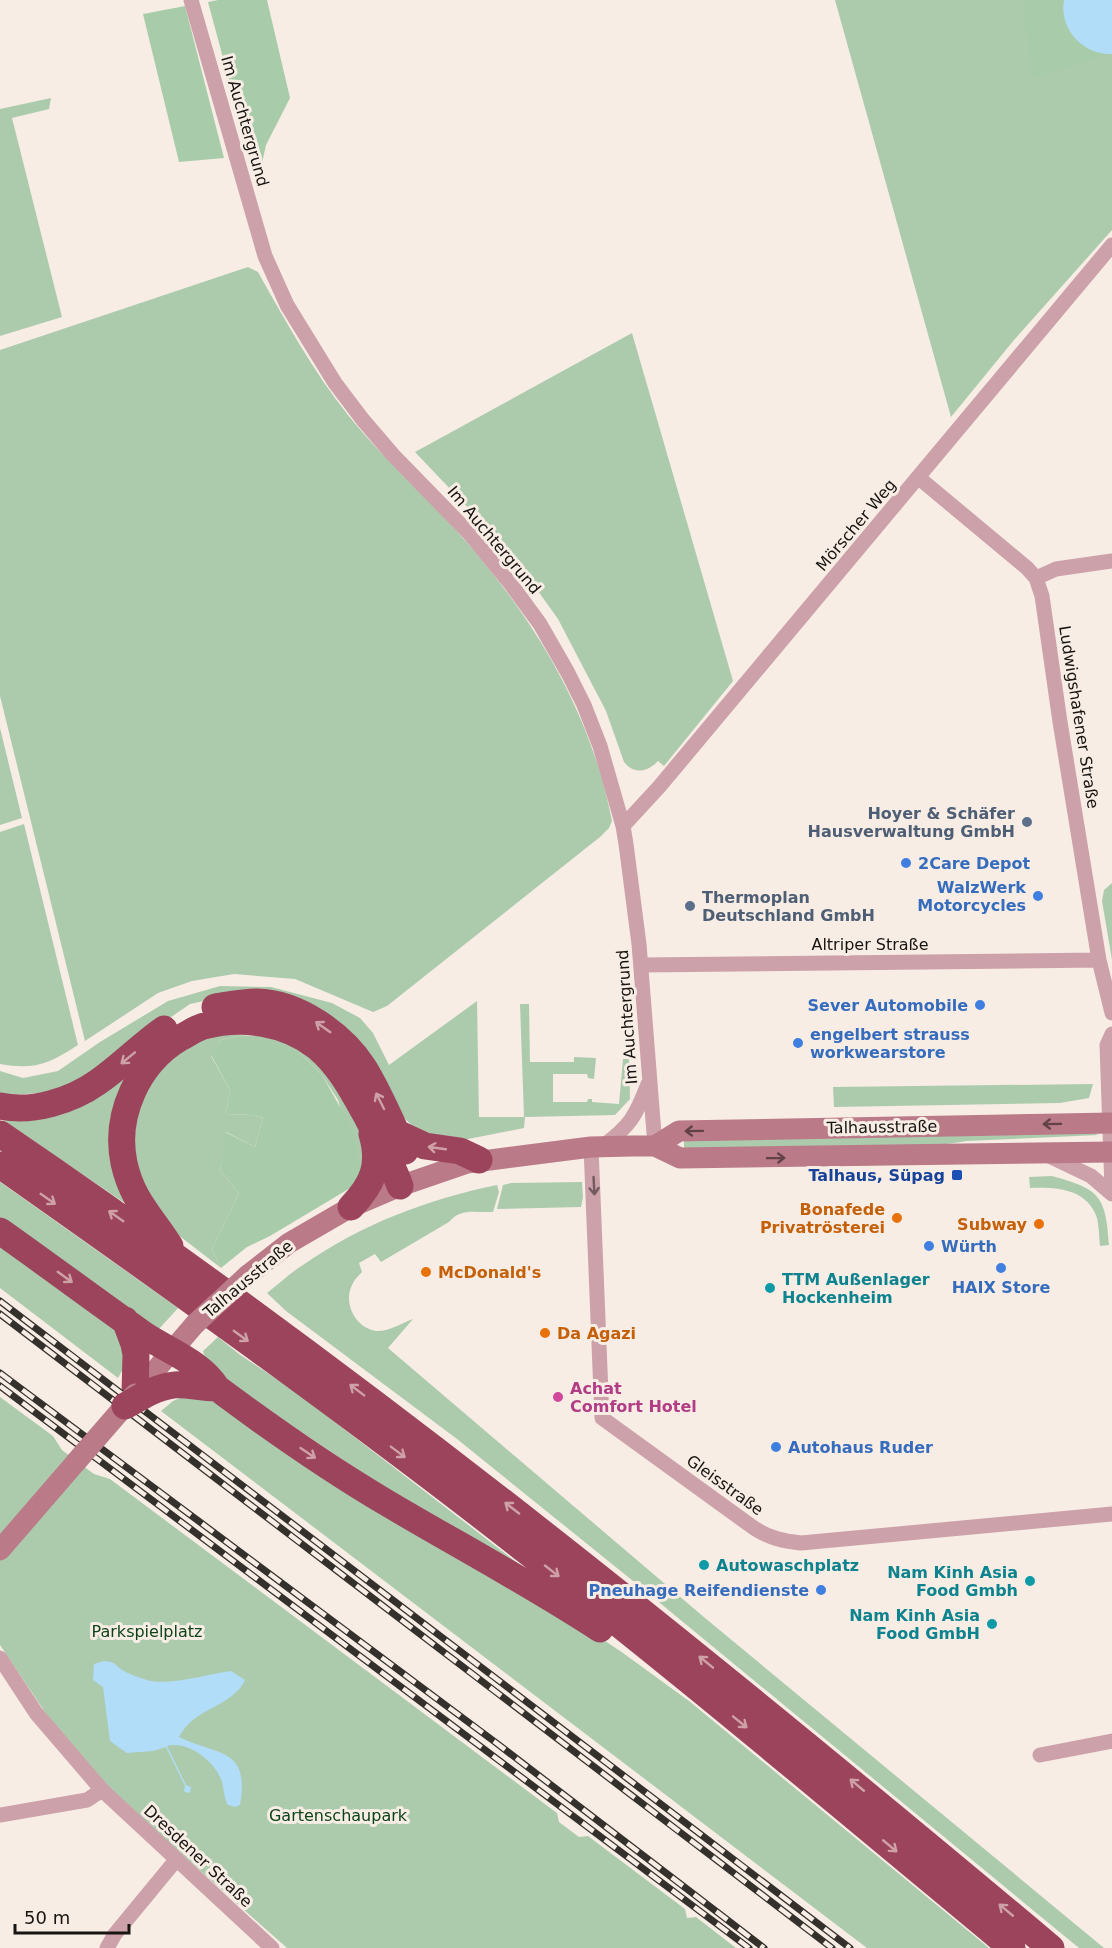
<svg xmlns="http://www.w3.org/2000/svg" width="1112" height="1948" font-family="'DejaVu Sans',sans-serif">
<rect width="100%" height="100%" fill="#f7ede5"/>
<path fill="#accbad" d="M835 0H1112V230L1014 340 951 417Z
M51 98 49 109 12 118 62 317 0 336V109Z
M248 267 258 272C286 322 313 371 348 415 383 459 426 496 463 538 535 620 591 712 612 821L609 828 600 837 387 1006 373 1012 295 979 234 974 192 981 158 993 85 1041 0 696V350Z
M632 333 733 681 664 766 658 761C648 772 634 775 624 762L606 711 558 619 510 552 415 452Z
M0 728 22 818 0 825Z
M24 824 78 1045C49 1064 35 1070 0 1064V832Z
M1112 883V960L1102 901 1104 890Z
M220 986 271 987 332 1003 360 1018 373 1033 389 1065 477 1001 479 1117H524L520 1004H529L530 1062H574V1057L596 1058 594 1079 588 1078 587 1074H553V1102H587L588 1099H592V1102L619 1104 623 1059H629L630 1099 615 1115 525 1117 524 1128 453 1142 417 1130 403 1117 241 993 190 1004 64 1091 0 1096V1071L23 1078 58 1071 100 1042 168 1001Z
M258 1010 371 1108 256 1015 136 1071 129 1206 0 1118Z
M207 1033 289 1038 342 1089 366 1147 362 1181 338 1100 322 1075 301 1054 239 1036 221 1040 211 1056 230 1090 226 1114 251 1115 263 1118 255 1147 226 1132 220 1170 239 1193 212 1249 221 1268 177 1234 153 1210 131 1161 130 1119 164 1060Z
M1093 1084 1089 1098 1060 1103 834 1107 833 1087Z
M1091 1133 1099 1135 967 1141 908 1150 684 1153V1140Z
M1052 1176C1099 1189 1106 1195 1109 1245L1100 1246C1099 1237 1099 1227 1097 1218 1087 1188 1055 1187 1030 1188L1029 1177Z
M0 1182 20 1196 178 1308 159 1329 0 1219Z
M582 1182 583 1197 581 1207 497 1209 503 1185 511 1183Z
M497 1185 499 1192 493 1212C476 1213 461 1207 449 1222L381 1262 375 1254 359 1263 362 1272C359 1275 355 1279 353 1283 342 1302 355 1328 376 1331 388 1332 402 1323 413 1319L388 1348 705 1618 1104 1948H1079L643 1589 457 1439 286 1311 267 1293C279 1284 290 1273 303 1265 360 1225 428 1199 497 1185Z
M0 1242 100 1314 125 1341 123 1369 118 1378 0 1288Z
M218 1337 239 1354 300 1395 524 1568 450 1531 223 1380 206 1361 203 1351Z
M191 1393 210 1398 547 1602 623 1653 689 1701 989 1948H867L161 1411 173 1401Z
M0 1397 53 1436 62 1450 94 1474 110 1479 557 1813 559 1822 579 1837 588 1836 685 1909 687 1918 696 1917 736 1948H287L116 1796 51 1721 0 1645Z"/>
<path fill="#a8ccaa" d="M218 0H267L290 98 266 145 258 181 252 166 208 2Z
M1022 0H1063C1058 31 1079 49 1107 55L1033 78Z
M185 6 224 158 179 162 143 14Z
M239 1036 275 1043 301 1054 322 1075 353 1130 362 1181 270 1236 247 1247 221 1268 212 1249 239 1193 220 1170 225 1132 255 1147 263 1118 251 1115 226 1114 230 1090 211 1055 221 1040Z"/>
<path fill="#b1ddf9" d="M1064 0H1112V54C1083 55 1059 29 1064 0Z
M104 1661C117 1662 115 1666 124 1671 131 1675 143 1679 151 1681 174 1685 208 1674 231 1671L245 1680C243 1684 240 1689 236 1692 218 1710 194 1710 179 1737 218 1756 250 1747 240 1805L235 1807 228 1805C224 1798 224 1790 222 1782 216 1762 188 1740 167 1746L186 1785 191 1787 190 1792 187 1793 184 1791 185 1786 166 1747 153 1751 127 1753 110 1741 103 1687 93 1680 94 1664Z"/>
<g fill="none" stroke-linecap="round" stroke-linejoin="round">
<path stroke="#cda1aa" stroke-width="15" d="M191 0 265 256 287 305 335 383 363 420 393 455 469 533 510 583 540 624 568 673 584 705 600 746 623 826 626 844 639 944 655 1146
M919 478 1027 568 1036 578 1042 596 1060 722 1099 960 1112 1013
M1036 578 1056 569 1112 561
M623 826 659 787 1112 245
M641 965 1099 960
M1112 1034 1107 1045 1112 1189
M603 1146C630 1126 636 1116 648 1084
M591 1147 602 1418 754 1528C769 1538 783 1541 801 1543L1112 1514
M1045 1154 1091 1176 1112 1194
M0 1658 36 1713 102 1790 272 1948
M1040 1755 1112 1741
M0 1815 87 1800 102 1790
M107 1948 115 1934 176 1860"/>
<path stroke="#ba7a88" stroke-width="21" d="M655 1146 679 1131 1112 1123
M248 1275 289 1243 351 1207 400 1186 467 1163 591 1147 632 1146H655L680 1158 1112 1152
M135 1394 195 1324
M0 1550 76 1462"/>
<path stroke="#9c445c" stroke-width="27" d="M215 1007C229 1005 243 1002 257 1002 298 1003 342 1034 364 1068 380 1094 392 1124 405 1151
M0 1106C32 1113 71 1101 98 1082 121 1066 141 1045 164 1029
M397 1133 425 1146 460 1151 479 1160
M0 1134C368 1384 711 1663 1051 1948
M0 1165C179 1291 357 1418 529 1553 693 1681 852 1815 1012 1948
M351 1207C373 1184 381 1165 372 1134
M0 1231C48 1265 95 1300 143 1334 168 1351 201 1362 217 1388 272 1429 328 1468 387 1503 458 1545 531 1584 600 1629
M170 1246C151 1216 132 1200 124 1163 114 1115 138 1063 180 1038 188 1034 196 1028 204 1026 242 1016 286 1022 317 1047 340 1066 353 1092 367 1117 379 1141 391 1161 400 1186
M125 1320 134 1344 136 1354 135 1394
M150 1392C180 1379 187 1387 217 1388"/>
<g stroke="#34302c" stroke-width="7">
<path id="rail" d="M0 1301 850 1948
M0 1314 832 1948
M0 1373 495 1742 764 1948
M0 1386 749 1948"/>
</g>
<use href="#rail" stroke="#f7ede5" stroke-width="4.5" stroke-dasharray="14" stroke-linecap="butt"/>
<path stroke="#ba7a88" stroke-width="21" d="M195 1324 248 1275
M76 1462 135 1394"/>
<path stroke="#9c445c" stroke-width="27" d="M125 1406 150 1392"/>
</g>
<defs><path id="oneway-shaft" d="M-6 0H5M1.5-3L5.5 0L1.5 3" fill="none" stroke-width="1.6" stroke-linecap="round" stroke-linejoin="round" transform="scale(1.5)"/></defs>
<g stroke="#cea1a7">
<use href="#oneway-shaft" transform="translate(323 1027) rotate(-145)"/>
<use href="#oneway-shaft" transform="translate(128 1058) rotate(141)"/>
<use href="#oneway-shaft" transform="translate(380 1101) rotate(-117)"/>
<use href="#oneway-shaft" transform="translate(437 1148) rotate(-172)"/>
<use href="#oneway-shaft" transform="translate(48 1199) rotate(35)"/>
<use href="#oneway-shaft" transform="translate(116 1216) rotate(-145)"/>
<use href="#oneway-shaft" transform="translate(65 1277) rotate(36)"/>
<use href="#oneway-shaft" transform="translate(241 1336) rotate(36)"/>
<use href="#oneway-shaft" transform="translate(357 1390) rotate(-143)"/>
<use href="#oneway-shaft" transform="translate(398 1452) rotate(37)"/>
<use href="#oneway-shaft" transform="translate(308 1453) rotate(34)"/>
<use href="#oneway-shaft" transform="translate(512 1508) rotate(-142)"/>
<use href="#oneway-shaft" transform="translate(552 1571) rotate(38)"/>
<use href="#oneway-shaft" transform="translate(706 1662) rotate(-141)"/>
<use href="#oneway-shaft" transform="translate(740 1722) rotate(39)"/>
<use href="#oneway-shaft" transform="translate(857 1785) rotate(-140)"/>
<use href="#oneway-shaft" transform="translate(890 1846) rotate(40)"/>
<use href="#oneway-shaft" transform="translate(1006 1910) rotate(-140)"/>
</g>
<g stroke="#604247">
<use href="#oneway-shaft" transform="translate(1052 1124) rotate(179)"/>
<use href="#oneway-shaft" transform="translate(694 1131) rotate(179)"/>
<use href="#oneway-shaft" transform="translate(776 1158) rotate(-1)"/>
</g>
<use stroke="#725a5e" href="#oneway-shaft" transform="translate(594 1186) rotate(87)"/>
<g fill="#5c6f8a" stroke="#f7ede5" stroke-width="2">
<circle cx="1027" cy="822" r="6"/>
<circle cx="690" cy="906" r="6"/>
</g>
<g fill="#3f7fe0" stroke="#f7ede5" stroke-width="2">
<circle cx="906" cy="863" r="6"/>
<circle cx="1038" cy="896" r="6"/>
<circle cx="980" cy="1005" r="6"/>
<circle cx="798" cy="1043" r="6"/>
<circle cx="929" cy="1246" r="6"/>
<circle cx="1001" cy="1268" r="6"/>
<circle cx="776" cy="1447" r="6"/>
<circle cx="821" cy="1590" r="6"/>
</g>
<rect fill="#1a4fb4" stroke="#f7ede5" stroke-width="2" x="951" y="1169" width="12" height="12" rx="3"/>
<g fill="#e8710a" stroke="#f7ede5" stroke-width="2">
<circle cx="897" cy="1218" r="6"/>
<circle cx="1039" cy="1224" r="6"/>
<circle cx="426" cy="1272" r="6"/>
<circle cx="545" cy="1333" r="6"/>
</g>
<g fill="#0f9aa8" stroke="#f7ede5" stroke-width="2">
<circle cx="770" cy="1288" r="6"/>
<circle cx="704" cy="1565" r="6"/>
<circle cx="1030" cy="1581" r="6"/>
<circle cx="992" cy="1624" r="6"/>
</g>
<circle fill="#d1479c" stroke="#f7ede5" stroke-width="2" cx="558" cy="1397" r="6"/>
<g text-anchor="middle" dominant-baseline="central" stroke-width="6" stroke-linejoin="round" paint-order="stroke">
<g font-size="16" fill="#171411" stroke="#f7ede5">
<text transform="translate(245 121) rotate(74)">Im Auchtergrund</text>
<text transform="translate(856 525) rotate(-50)">Mörscher Weg</text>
<text transform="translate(494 540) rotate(50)">Im Auchtergrund</text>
<text transform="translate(1079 717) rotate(81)">Ludwigshafener Straße</text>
<text x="870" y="944">Altriper Straße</text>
<text transform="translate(627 1017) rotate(-94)">Im Auchtergrund</text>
<text transform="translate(882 1127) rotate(-1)">Talhausstraße</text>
<text transform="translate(248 1279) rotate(-40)">Talhausstraße</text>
<text transform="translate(725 1485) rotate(36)">Gleisstraße</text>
<text transform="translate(198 1856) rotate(43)">Dresdener Straße</text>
</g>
<g font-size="16" font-weight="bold" fill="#4e5e75" stroke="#f7ede5" text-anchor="end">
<text x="1015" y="813">Hoyer &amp; Schäfer<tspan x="1015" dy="18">Hausverwaltung GmbH</tspan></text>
<text x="702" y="897" text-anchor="start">Thermoplan<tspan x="702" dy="18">Deutschland GmbH</tspan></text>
</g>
<g font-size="16" font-weight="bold" fill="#366cbe" stroke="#f7ede5" text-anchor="start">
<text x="918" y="863">2Care Depot</text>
<text x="1026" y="887" text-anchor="end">WalzWerk<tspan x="1026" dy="18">Motorcycles</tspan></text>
<text x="968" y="1005" text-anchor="end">Sever Automobile</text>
<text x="810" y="1034">engelbert strauss<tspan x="810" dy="18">workwearstore</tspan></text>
<text x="941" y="1246">Würth</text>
<text x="1001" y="1287" text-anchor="middle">HAIX Store</text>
<text x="788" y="1447">Autohaus Ruder</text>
<text x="809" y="1590" text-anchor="end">Pneuhage Reifendienste</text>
</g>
<g font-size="16" font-weight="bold" fill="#164399" stroke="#f7ede5" text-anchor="end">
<text x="945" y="1175">Talhaus, Süpag</text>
</g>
<g font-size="16" font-weight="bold" fill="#c56008" stroke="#f7ede5" text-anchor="end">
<text x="885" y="1209">Bonafede<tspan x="885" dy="18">Privatrösterei</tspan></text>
<text x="1027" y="1224">Subway</text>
<text x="438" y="1272" text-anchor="start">McDonald's</text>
<text x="557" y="1333" text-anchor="start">Da Agazi</text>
</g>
<g font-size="16" font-weight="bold" fill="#0d838f" stroke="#f7ede5" text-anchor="start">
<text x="782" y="1279">TTM Außenlager<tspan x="782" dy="18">Hockenheim</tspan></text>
<text x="716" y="1565">Autowaschplatz</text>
<text x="1018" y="1572" text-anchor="end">Nam Kinh Asia<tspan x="1018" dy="18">Food Gmbh</tspan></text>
<text x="980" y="1615" text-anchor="end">Nam Kinh Asia<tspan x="980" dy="18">Food GmbH</tspan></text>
</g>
<g font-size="16" font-weight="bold" fill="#b23c85" stroke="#f7ede5" text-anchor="start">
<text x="570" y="1388">Achat<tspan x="570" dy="18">Comfort Hotel</tspan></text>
</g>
<g font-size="16" fill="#0d4318" stroke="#f7ede5">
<text x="147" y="1631">Parkspielplatz</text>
<text x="338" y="1815">Gartenschaupark</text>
</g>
</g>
<path d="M15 1924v9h114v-9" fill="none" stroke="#171411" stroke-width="3"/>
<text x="24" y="1924" font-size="18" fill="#171411" stroke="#f7ede5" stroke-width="4.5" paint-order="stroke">50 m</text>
</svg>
